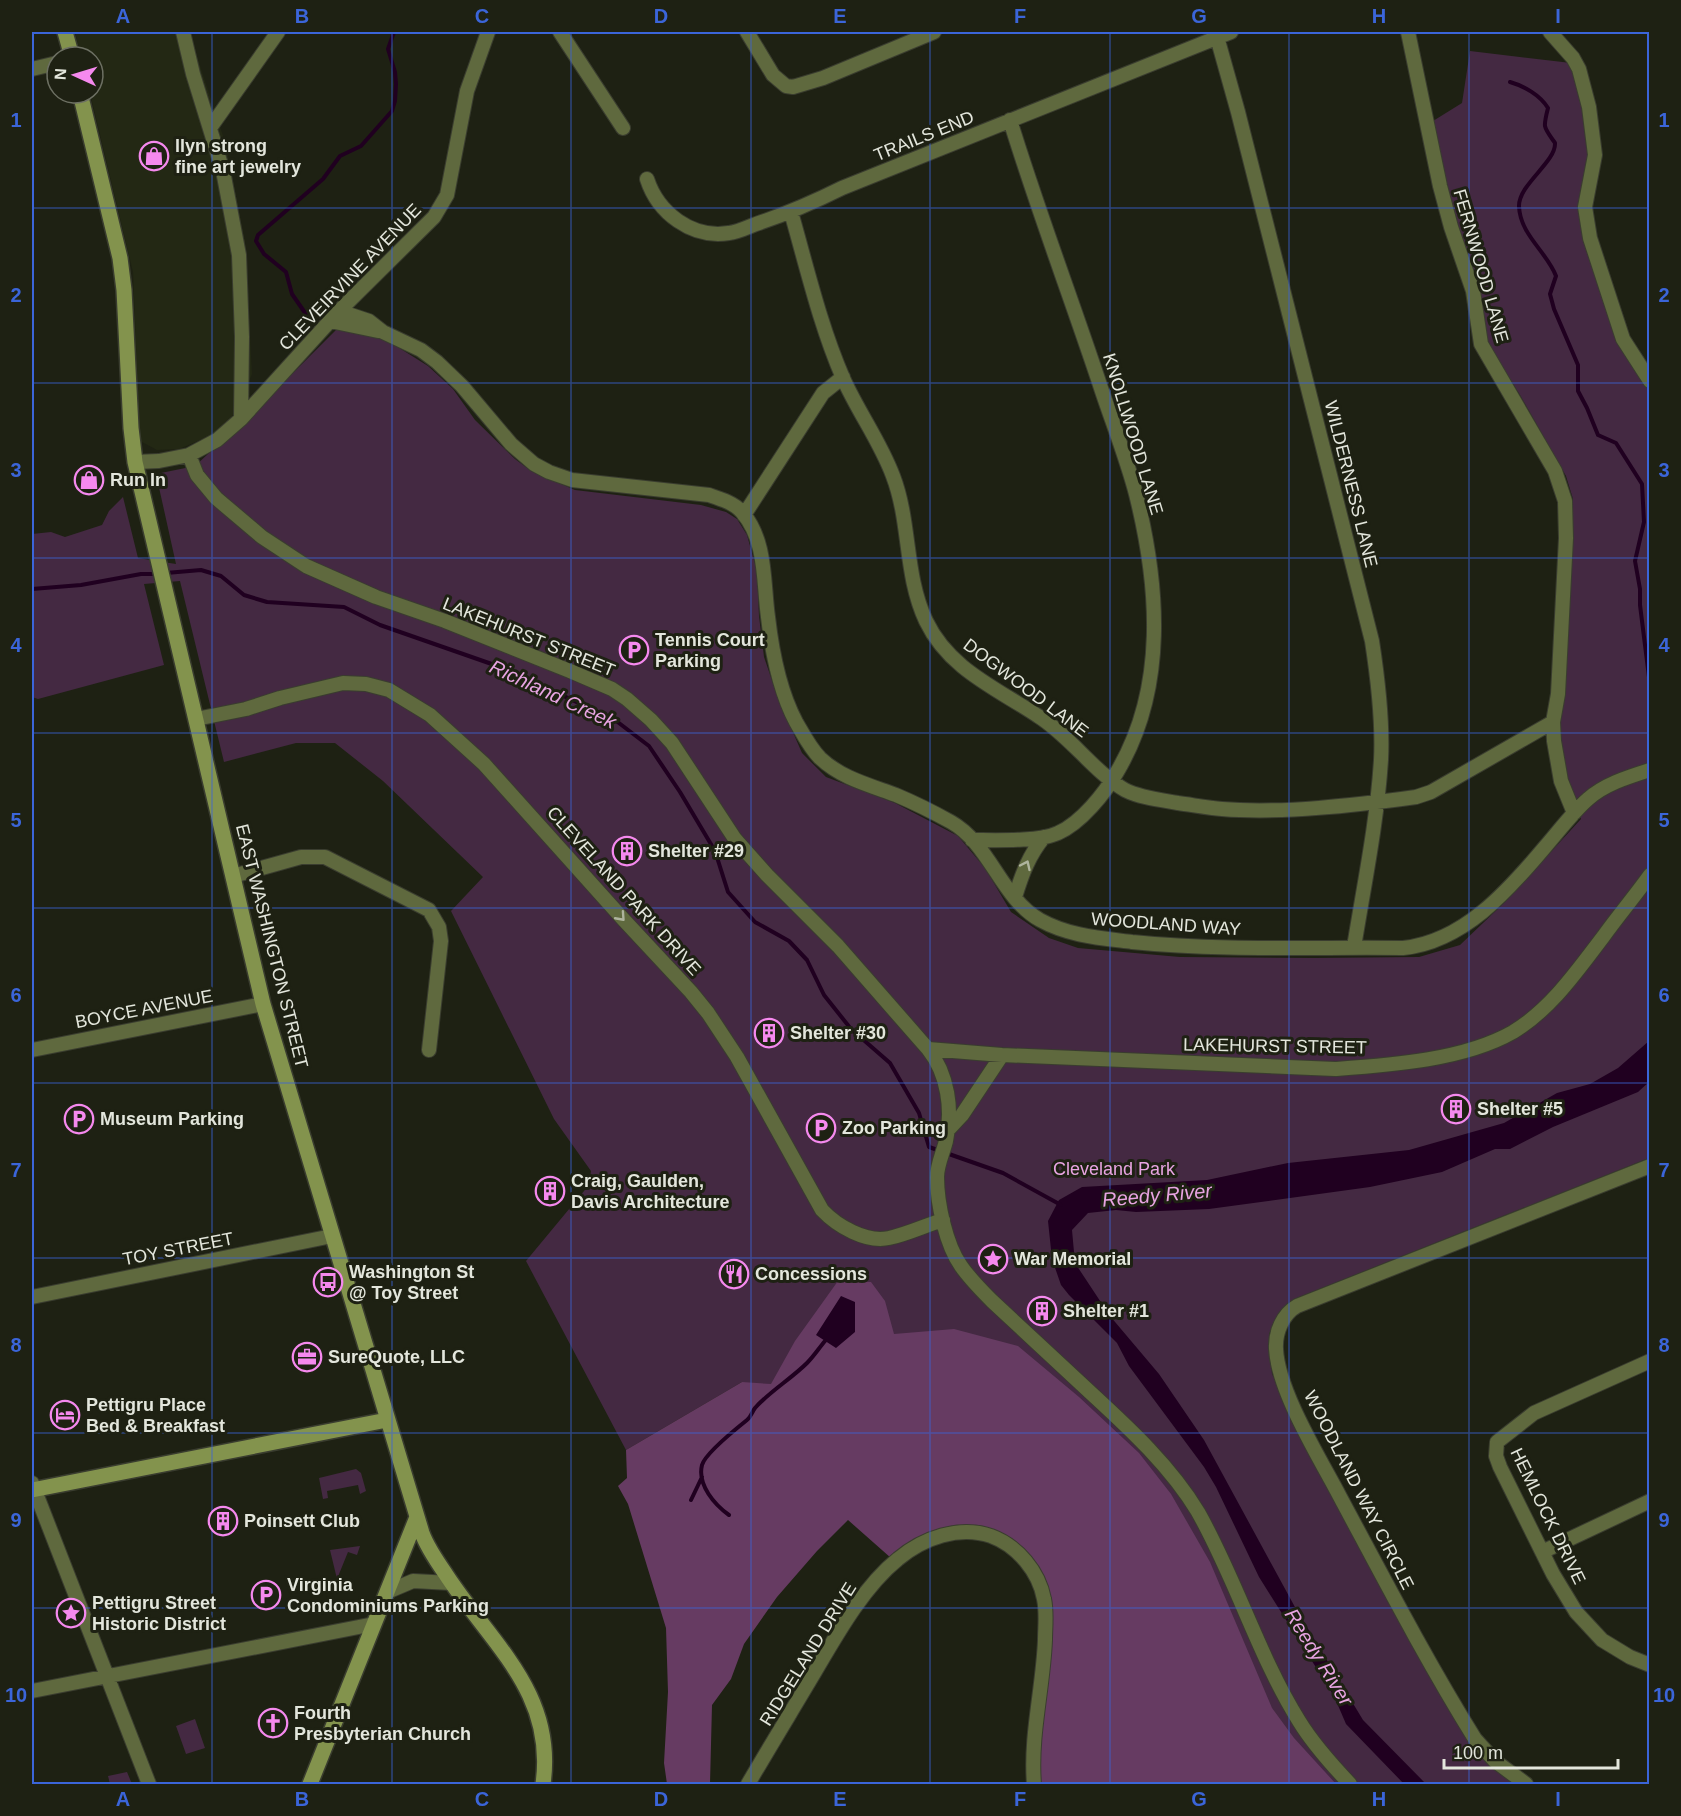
<svg xmlns="http://www.w3.org/2000/svg" width="1681" height="1816" font-family="Arial,sans-serif">
<rect width="100%" height="100%" fill="#1e2113"/>
<path fill="#232814" d="M75 32H189L226 145 245 241 252 374 235 414 213 435 179 449 157 450 140 441 133 272 90 93H93V57H81Z"/>
<path fill="#442942" d="M1470 51 1571 63 1593 150 1582 210 1633 364 1649 389V1158L1294 1299 1280 1311 1269 1334 1272 1374 1354 1536 1475 1753 1516 1784H1039L1049 1658 1032 1560 742 1382 626 1450 526 1261 589 1185 591 1171 554 1119 451 911 483 877 383 781 335 743H296L224 762 180 581 144 584 164 665 38 699 32 697V534L51 532 65 537 102 525 109 511 123 497 138 558 176 564 156 474 195 466 262 404 340 326 377 334 428 366 453 389 475 420 515 459 531 471 575 490 701 505 726 512 737 519 747 535 757 571 759 616 764 657 778 698 802 753 826 777 895 803 958 836 985 868 1011 912 1049 938 1078 948 1180 957 1315 958 1419 957 1460 945 1505 902 1581 819 1569 787 1560 749 1559 723 1566 658 1573 499 1566 476 1520 395 1487 342 1482 301 1453 211 1433 121 1462 103Z
M356 1469 361 1473 366 1491 360 1494 358 1485 327 1491 328 1498 323 1499 319 1478Z
M360 1546 357 1555 348 1552 337 1579 330 1550Z
M195 1719 205 1748 186 1754 176 1726Z
M127 1772 132 1784H110L108 1776Z"/>
<path fill="#663b62" d="M838 1281 871 1282 885 1301 894 1334 954 1329 1018 1346 1079 1397 1139 1453 1171 1494 1210 1562 1272 1708 1294 1738 1336 1784H1039L1041 1575 970 1527 891 1558 848 1520 817 1551 777 1597 744 1644 731 1679 712 1705 710 1784H667L664 1763 668 1692 666 1628 628 1504 618 1486 627 1478 626 1450 742 1382 771 1384 795 1341Z"/>
<path fill="#200020" d="M1649 1041V1082L1638 1092 1553 1127 1510 1149H1495L1442 1172 1370 1187 1209 1209 1136 1212 1116 1210 1088 1213 1072 1230 1075 1263 1110 1316 1159 1374 1204 1440 1296 1609 1363 1720 1426 1784H1404L1346 1724 1334 1696 1259 1577 1216 1487 1204 1467 1129 1366 1117 1343 1069 1295 1061 1285 1052 1259 1048 1221 1059 1200 1082 1187 1207 1180 1288 1163 1409 1150 1504 1123 1557 1093 1590 1084 1618 1068Z
M841 1296 855 1302V1332L836 1348 816 1335Z"/>
<g fill="none" stroke-linecap="round" stroke-linejoin="round">
<path stroke="#200020" stroke-width="4" d="M1510 82C1524 86 1540 95 1548 108 1543 128 1543 126 1555 143 1556 162 1519 184 1519 206 1520 235 1547 252 1556 276L1550 294 1554 309 1578 365V391L1587 408 1598 435 1616 443 1642 484 1644 522 1635 561 1640 589V605L1650 685
M310 320 292 294 286 272 264 254 256 241 258 235 323 179 340 156 361 146 392 111 395 101 396 84 395 72 388 49 394 32
M166 573 201 570 221 576 244 595 267 602 344 607 380 625 506 669 615 720 649 746 680 792 715 851 728 892 755 922 789 941 807 960 824 995 851 1029 890 1063 919 1113 929 1147 1003 1173 1061 1205
M32 589 81 585 141 574H159
M691 1500 702 1477
M729 1515C715 1505 697 1485 702 1465 705 1454 737 1428 747 1420 751 1417 752 1412 755 1408 770 1391 791 1379 807 1363 814 1356 819 1348 825 1341"/>
<g stroke="#3a3d2f" stroke-width="16">
<path id="street" d="M183 32 193 74 223 171 239 255 242 337 241 419
M560 32 623 128
M747 32 773 75 786 86 793 87 823 78 934 32
M1408 32 1440 186 1451 227 1473 291 1481 344 1555 471 1565 501 1566 538 1558 694 1553 722 1554 741 1561 781 1574 813
M1550 32 1573 58 1579 69 1589 107 1595 155 1585 207 1590 238 1623 339 1650 381
M1217 37 1238 112 1372 641C1378 680 1383 721 1381 760 1377 823 1364 885 1354 947
M32 69 57 63
M210 128 278 32
M647 179C658 213 692 239 729 233 738 232 748 227 756 224 786 214 814 202 842 188L1231 32
M791 212C807 268 820 325 843 378 858 412 880 441 893 476 911 523 904 574 926 621 949 669 996 688 1038 716 1070 736 1094 772 1125 790 1141 798 1161 800 1178 803 1193 805 1208 808 1222 809 1282 814 1356 805 1416 797L1431 792 1553 722
M339 311 369 321 383 332 421 350 437 362 462 386 511 444 534 464 549 472 572 480 709 495C721 499 734 503 742 512 767 541 763 582 768 617 772 652 779 690 796 722 803 734 810 748 820 758 841 778 869 785 896 795 915 803 933 812 951 822 990 844 1001 898 1040 920 1069 936 1100 938 1132 942 1222 951 1312 947 1403 948 1463 942 1508 891 1545 847 1559 831 1572 813 1588 799 1605 784 1628 777 1650 770
M330 321 378 331
M189 455 197 475 216 498 262 537 306 566 376 597 445 621 570 671 612 689 627 699 651 720 672 743 735 839 767 875 838 946 928 1049 1002 1055 1335 1069C1391 1065 1464 1060 1513 1032 1551 1009 1577 971 1603 937 1618 916 1635 896 1650 875
M135 462 159 461 189 455 217 440 241 419 339 311 434 217 447 195 467 91 488 32
M744 515 823 393 843 377
M196 719 246 709 280 698 343 683 366 684 389 690 430 715 484 764 623 919 691 992 708 1013 737 1057 822 1210C837 1226 866 1243 889 1238 908 1234 926 1225 943 1220
M972 840C994 840 1039 842 1058 833 1081 823 1105 793 1117 772 1167 688 1159 586 1136 494 1126 456 1111 419 1099 382 1070 295 1037 208 1010 120
M233 876 301 857H325L429 910 439 927 441 941 429 1050
M1015 897C1022 874 1029 855 1044 837
M928 1049C948 1074 953 1110 946 1141 943 1153 937 1165 937 1177 937 1203 946 1245 961 1266 970 1279 981 1290 992 1301 1025 1332 1059 1363 1092 1394 1130 1429 1171 1467 1198 1512 1236 1579 1258 1655 1299 1721 1313 1744 1331 1764 1350 1784
M32 1050 263 1004
M948 1130 962 1115 1002 1055
M32 1297 332 1236
M1650 1361 1534 1413 1497 1442 1496 1456 1500 1467 1553 1574 1576 1612 1602 1640 1630 1657 1650 1665
M32 1483 149 1784
M1542 1552 1650 1501
M387 1592 413 1581 451 1583
M32 1691 374 1624
M748 1784C769 1748 791 1712 813 1675 836 1636 863 1587 898 1559 923 1538 959 1525 991 1536 1018 1546 1039 1572 1044 1599 1047 1613 1045 1627 1045 1640 1043 1689 1030 1736 1034 1784
M1526 1784 1495 1761 1475 1739C1426 1660 1383 1577 1339 1495 1319 1457 1278 1391 1276 1349 1275 1332 1283 1314 1297 1306L1650 1166"/>
</g>
<g stroke="#3a3d2f" stroke-width="18">
<path id="secondary" d="M65 32 72 57
M80 93 120 258 124 290 131 428 135 462 263 1004 422 1533C427 1547 436 1560 445 1573 490 1643 556 1692 543 1784
M32 1490 387 1420
M310 1784 417 1517"/>
</g>
<use href="#street" stroke="#5f693e" stroke-width="14"/>
<use href="#secondary" stroke="#83934d" stroke-width="15"/>
</g>
<defs><path id="oneway-chevron" d="M-2-3.5L2.5 0L-2 3.5" fill="none" stroke-width="1.6" stroke-linecap="round" stroke-linejoin="round" transform="scale(1.5)"/></defs>
<g stroke="#aeb49d">
<use href="#oneway-chevron" transform="translate(1026 865) rotate(-65)"/>
<use href="#oneway-chevron" transform="translate(621 917) rotate(48)"/>
</g>
<path fill="none" stroke="#3b65d9" stroke-width="1.5" stroke-opacity="0.55" d="M212 32V1784M392 32V1784M571 32V1784M751 32V1784M930 32V1784M1110 32V1784M1289 32V1784M1469 32V1784M32 208H1650M32 383H1650M32 558H1650M32 733H1650M32 908H1650M32 1083H1650M32 1258H1650M32 1433H1650M32 1608H1650"/>
<defs>
<g id="shop-ring" transform="scale(1.5)"><circle r="9.5" fill="#1e2113" stroke="#f589ee" stroke-width="1.5"/><path d="M-5-2.5h2.3a2.7 3.5 0 0 1 5.4 0H5L5.5 6h-11ZM-1.5-2.5h3a1.5 2.3 0 0 0-3 0Z" fill="#f589ee"/></g>
<g id="parking-ring" transform="scale(1.5)"><circle r="9.5" fill="#1e2113" stroke="#f589ee" stroke-width="1.5"/><path d="M-3.5-5.5H1a3.5 3.5 0 0 1 0 7H-1V5.5H-3.5ZM-1-3.4V-.6H.8a1.4 1.4 0 0 0 0-2.8Z" fill="#f589ee"/></g>
<g id="building-ring" transform="scale(1.5)"><circle r="9.5" fill="#1e2113" stroke="#f589ee" stroke-width="1.5"/><path d="M-4-6H4V6H1V3H-1V6H-4ZM-2.5-4.3h1.7v1.8h-1.7ZM.8-4.3h1.7v1.8H.8ZM-2.5-1h1.7V.8h-1.7ZM.8-1h1.7V.8H.8Z" fill="#f589ee"/></g>
<g id="sight-ring" transform="scale(1.5)"><circle r="9.5" fill="#1e2113" stroke="#f589ee" stroke-width="1.5"/><path d="M0-6L1.8-2.2L6-1.7L2.9 1.2L3.7 5.4L0 3.3L-3.7 5.4L-2.9 1.2L-6-1.7L-1.8-2.2Z" fill="#f589ee"/></g>
<g id="restaurant-ring" transform="scale(1.5)"><circle r="9.5" fill="#1e2113" stroke="#f589ee" stroke-width="1.5"/><path d="M-5-6h1v4h1v-4h1v4h1v-4h1v5L-1.5 .5V6h-2V.5L-5-1ZM5-6V6H3V1.5H1.5Q1.5-4 5-6Z" fill="#f589ee"/></g>
<g id="bus-ring" transform="scale(1.5)"><circle r="9.5" fill="#1e2113" stroke="#f589ee" stroke-width="1.5"/><path d="M-5-6H5V4H4V6H2V4H-2V6H-4V4H-5ZM-3.5-4V0h7V-4ZM-3.5 1.2v1.5H-2V1.2ZM2 1.2v1.5H3.5V1.2Z" fill="#f589ee"/></g>
<g id="office-ring" transform="scale(1.5)"><circle r="9.5" fill="#1e2113" stroke="#f589ee" stroke-width="1.5"/><path d="M-6-3h4V-5.5h4V-3h4V5H-6ZM-1-4.5V-3h2v-1.5ZM-6 0V1H6V0Z" fill="#f589ee"/></g>
<g id="hotel-ring" transform="scale(1.5)"><circle r="9.5" fill="#1e2113" stroke="#f589ee" stroke-width="1.5"/><path d="M-6-4.5h1.5V1H6V5H4.5V3h-9V5H-6ZM-4 0a1.8 1.8 0 1 1 3.6 0ZM.5 0V-2.5h3Q6-2.5 6 0Z" fill="#f589ee"/></g>
<g id="church-ring" transform="scale(1.5)"><circle r="9.5" fill="#1e2113" stroke="#f589ee" stroke-width="1.5"/><path d="M-1.2-6h2.4v3.5h3.3v2.4h-3.3V6h-2.4V-.1h-3.3v-2.4h3.3Z" fill="#f589ee"/></g>
</defs>
<g fill-rule="evenodd">
<use href="#shop-ring" x="154" y="156"/>
<use href="#shop-ring" x="89" y="480"/>
<use href="#parking-ring" x="634" y="650"/>
<use href="#building-ring" x="627" y="851"/>
<use href="#building-ring" x="769" y="1033"/>
<use href="#building-ring" x="1456" y="1109"/>
<use href="#parking-ring" x="79" y="1119"/>
<use href="#parking-ring" x="821" y="1128"/>
<use href="#building-ring" x="550" y="1191"/>
<use href="#sight-ring" x="993" y="1259"/>
<use href="#restaurant-ring" x="734" y="1274"/>
<use href="#bus-ring" x="328" y="1282"/>
<use href="#building-ring" x="1042" y="1311"/>
<use href="#office-ring" x="307" y="1357"/>
<use href="#hotel-ring" x="65" y="1415"/>
<use href="#building-ring" x="223" y="1521"/>
<use href="#parking-ring" x="266" y="1595"/>
<use href="#sight-ring" x="71" y="1613"/>
<use href="#church-ring" x="273" y="1723"/>
</g>
<g text-anchor="middle" dominant-baseline="central" stroke-width="6" stroke-linejoin="round" paint-order="stroke">
<g font-size="18" fill="#e3e6dc" stroke="#1e2113">
<text transform="translate(924 136) rotate(-22)">TRAILS END</text>
<text transform="translate(1481 266) rotate(74)">FERNWOOD LANE</text>
<text transform="translate(350 277) rotate(-46)">CLEVEIRVINE AVENUE</text>
<text transform="translate(1133 434) rotate(73)">KNOLLWOOD LANE</text>
<text transform="translate(1351 484) rotate(76)">WILDERNESS LANE</text>
<text transform="translate(529 637) rotate(22)">LAKEHURST STREET</text>
<text transform="translate(1026 688) rotate(37)">DOGWOOD LANE</text>
<text transform="translate(624 891) rotate(48)">CLEVELAND PARK DRIVE</text>
<text transform="translate(1166 924) rotate(4)">WOODLAND WAY</text>
<text transform="translate(272 946) rotate(76)">EAST WASHINGTON STREET</text>
<text transform="translate(144 1009) rotate(-11)">BOYCE AVENUE</text>
<text transform="translate(1275 1046) rotate(1)">LAKEHURST STREET</text>
<text transform="translate(178 1249) rotate(-11)">TOY STREET</text>
<text transform="translate(1359 1490) rotate(63)">WOODLAND WAY CIRCLE</text>
<text transform="translate(1548 1516) rotate(64)">HEMLOCK DRIVE</text>
<text transform="translate(808 1654) rotate(-58)">RIDGELAND DRIVE</text>
</g>
<g font-size="18" font-weight="bold" fill="#e3e6dc" stroke="#1e2113" text-anchor="start">
<text x="175" y="146">llyn strong<tspan x="175" dy="21">fine art jewelry</tspan></text>
<text x="110" y="480">Run In</text>
<text x="655" y="640">Tennis Court<tspan x="655" dy="21">Parking</tspan></text>
<text x="648" y="851">Shelter #29</text>
<text x="790" y="1033">Shelter #30</text>
<text x="1477" y="1109">Shelter #5</text>
<text x="100" y="1119">Museum Parking</text>
<text x="842" y="1128">Zoo Parking</text>
<text x="571" y="1181">Craig, Gaulden,<tspan x="571" dy="21">Davis Architecture</tspan></text>
<text x="1014" y="1259">War Memorial</text>
<text x="349" y="1272">Washington St<tspan x="349" dy="21">@ Toy Street</tspan></text>
<text x="755" y="1274">Concessions</text>
<text x="1063" y="1311">Shelter #1</text>
<text x="328" y="1357">SureQuote, LLC</text>
<text x="86" y="1405">Pettigru Place<tspan x="86" dy="21">Bed &amp; Breakfast</tspan></text>
<text x="244" y="1521">Poinsett Club</text>
<text x="287" y="1585">Virginia<tspan x="287" dy="21">Condominiums Parking</tspan></text>
<text x="92" y="1603">Pettigru Street<tspan x="92" dy="21">Historic District</tspan></text>
<text x="294" y="1713">Fourth<tspan x="294" dy="21">Presbyterian Church</tspan></text>
</g>
<g font-size="18" fill="#e8a4e2" stroke="#1e2113">
<text x="1114" y="1169">Cleveland Park</text>
</g>
<g font-size="20" font-style="italic" fill="#e8a4e2" stroke="#1e2113">
<text transform="translate(553 694) rotate(25)">Richland Creek</text>
<text transform="translate(1157 1195) rotate(-5)">Reedy River</text>
<text transform="translate(1319 1657) rotate(58)">Reedy River</text>
</g>
</g>
<rect width="1681" height="1816" fill="none" stroke="#1e2113" stroke-width="66"/>
<g transform="translate(75 75) rotate(274)"><circle r="28" fill="#1e2113" stroke="#6d7063" stroke-width="1.5"/>
<path d="M0-4.5L10 22L0 15L-10 22Z" fill="#f589ee"/>
<text y="-9" font-size="16" font-weight="bold" text-anchor="middle" fill="#e3e6dc">N</text>
</g>
<path d="M1444 1759v9h174v-9" fill="none" stroke="#e3e6dc" stroke-width="3"/>
<text x="1453" y="1759" font-size="18" fill="#e3e6dc" stroke="#1e2113" stroke-width="4.5" paint-order="stroke">100 m</text>
<rect x="33" y="33" width="1615" height="1750" fill="none" stroke="#3b65d9" stroke-width="2"/>
<g font-size="20" text-anchor="middle" font-weight="bold" fill="#3b65d9">
<text x="123" y="23">A</text>
<text x="302" y="23">B</text>
<text x="482" y="23">C</text>
<text x="661" y="23">D</text>
<text x="840" y="23">E</text>
<text x="1020" y="23">F</text>
<text x="1199" y="23">G</text>
<text x="1379" y="23">H</text>
<text x="1558" y="23">I</text>
<text x="16" y="127">1</text>
<text x="1664" y="127">1</text>
<text x="16" y="302">2</text>
<text x="1664" y="302">2</text>
<text x="16" y="477">3</text>
<text x="1664" y="477">3</text>
<text x="16" y="652">4</text>
<text x="1664" y="652">4</text>
<text x="16" y="827">5</text>
<text x="1664" y="827">5</text>
<text x="16" y="1002">6</text>
<text x="1664" y="1002">6</text>
<text x="16" y="1177">7</text>
<text x="1664" y="1177">7</text>
<text x="16" y="1352">8</text>
<text x="1664" y="1352">8</text>
<text x="16" y="1527">9</text>
<text x="1664" y="1527">9</text>
<text x="16" y="1702">10</text>
<text x="1664" y="1702">10</text>
<text x="123" y="1806">A</text>
<text x="302" y="1806">B</text>
<text x="482" y="1806">C</text>
<text x="661" y="1806">D</text>
<text x="840" y="1806">E</text>
<text x="1020" y="1806">F</text>
<text x="1199" y="1806">G</text>
<text x="1379" y="1806">H</text>
<text x="1558" y="1806">I</text>
</g>
</svg>
